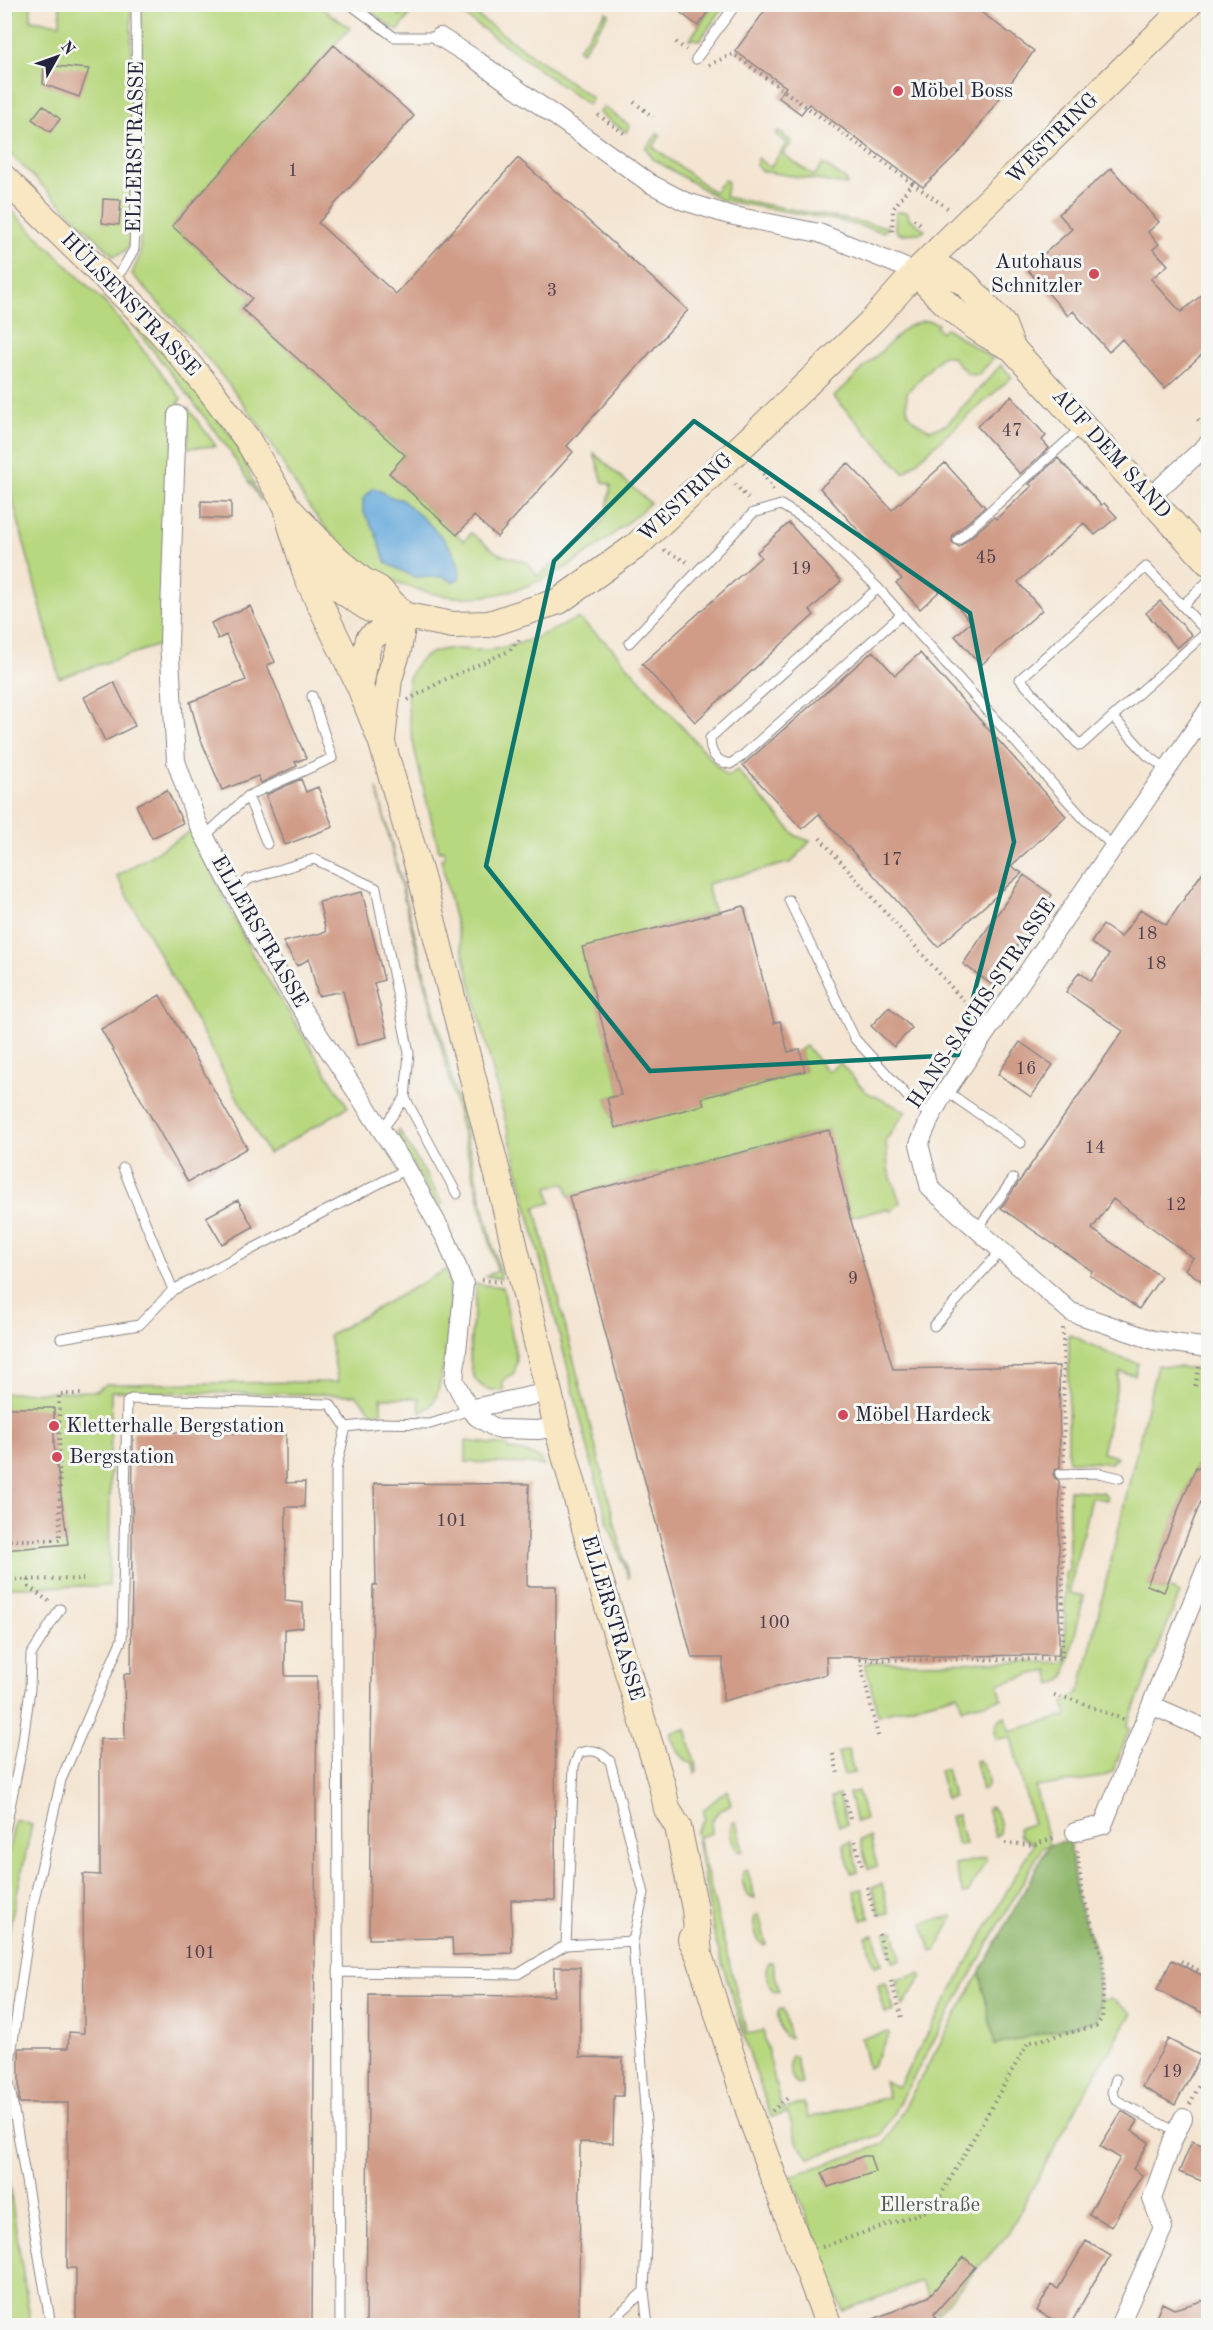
<svg xmlns="http://www.w3.org/2000/svg" width="1213" height="2330" font-family="'Old Standard TT',serif">
<rect width="100%" height="100%" fill="#f6f6f2"/>
<filter id="ink" filterUnits="userSpaceOnUse"><feTurbulence type="fractalNoise" baseFrequency=".0167" numOctaves="2"/><feDisplacementMap in="SourceGraphic" scale="12" xChannelSelector="R" yChannelSelector="G"/><feConvolveMatrix kernelMatrix="1 2 1 2 8 2 1 2 1" color-interpolation-filters="sRGB"/></filter>
<filter id="wash" filterUnits="userSpaceOnUse"><feTurbulence type="fractalNoise" baseFrequency=".008" numOctaves="4" result="noise"/><feDisplacementMap in="SourceGraphic" scale="24" xChannelSelector="R" yChannelSelector="G"/><feGaussianBlur stdDeviation="1.35" result="paint"/><feColorMatrix in="noise" values="0 0 0 0 0 0 0 0 0 0 0 0 0 0 0 0 0 1.4 0 .05"/><feComposite in="paint" operator="in"/></filter>
<g filter="url(#wash)">
<rect width="100%" height="100%" fill="#f4e5d2"/>
<path fill="#b8d87f" stroke="#6d7d5d" stroke-width="1.5" d="M4 5H31V20L60 24V5H131L133 167 130 244 124 252 114 256 5 149Z
M141 5H317L350 28 172 226 252 297 243 309 405 455 390 474 464 541 471 533 499 554 528 563 537 576 593 535 606 516 611 485 603 482 594 453 650 503C584 562 509 619 416 589 383 579 353 559 330 533 302 503 285 464 263 431 224 374 178 324 132 274L140 255Z
M361 5H384L400 16 407 6 413 10 398 31Z
M450 5H462L592 98 588 105Z
M713 5H725L700 40 690 39Z
M606 12 609 14 582 52 578 49Z
M604 107 630 126 626 132 599 113Z
M778 131 792 142 783 154 814 176 823 164 846 180 847 185 762 171 756 165 758 158 770 168 787 143 776 135Z
M658 133 661 135 653 147 714 192 724 180 728 182 725 197 888 227 887 229 883 232 840 221 721 200 653 159 646 148Z
M4 203 110 308 181 398 175 413 165 643 59 678 11 493 5 447Z
M896 212H907L910 219 925 230 922 233 899 234 895 229Z
M114 300 168 357 236 442 261 501 227 447 190 398Z
M923 321H930L938 324 936 327 941 332 946 328 993 359 978 375 968 374 952 357 943 355 907 392C905 416 909 419 930 430L947 424 1001 365 1012 377 904 473 834 397 901 332 909 326Z
M188 408 216 446 188 448V428L179 418Z
M578 618 611 647 727 777 737 770 796 836 810 841 792 862 707 884 714 913 583 948 621 1095 607 1098 615 1127 703 1105 702 1098 805 1071 800 1049 806 1046 828 1072 840 1063 866 1092 906 1111 886 1140 888 1169 900 1202 891 1212 887 1209 850 1217 828 1130 569 1196 565 1183 548 1187 551 1203 535 1207 629 1579 609 1526 594 1472 452 909 441 859 445 857 443 850 439 851C431 814 400 711 409 679 413 663 426 653 441 650 456 647 473 651 487 650 520 647 549 632 578 618Z
M377 789 457 1098 501 1279 486 1276 497 1271Z
M191 831 253 956 348 1107 268 1154 117 876Z
M399 1130 443 1204 437 1206 400 1143 397 1133Z
M445 1270C447 1274 449 1279 450 1284 453 1303 443 1385 434 1401 430 1407 426 1410 420 1413L419 1398H381V1413H373L356 1395 111 1391 109 1586 5 1587 4 1393 95 1391 107 1384 338 1382 329 1335Z
M476 1284 503 1287 517 1361 514 1373 502 1381 504 1390C448 1397 479 1315 476 1284Z
M1069 1334 1114 1356 1138 1363 1135 1375 1120 1372 1102 1453 1117 1457 1111 1463 1068 1461Z
M1157 1365 1208 1370V1471L1196 1467 1148 1585 1164 1591 1166 1587 1180 1593 1127 1726 1130 1728 1113 1771 1102 1777 1035 1787 1049 1845 1042 1848 881 2135 810 2158 798 2144 788 2113 771 2117 748 2049 714 1935 696 1832 705 1819 703 1810 727 1790 731 1804C717 1811 709 1818 712 1833L698 1837 747 2034 763 2031 782 2110 804 2103 808 2118 888 2097 884 2081 898 2087 1033 1844 1020 1836 1018 1828 1033 1824 1011 1737 996 1739C994 1729 995 1721 1005 1716L1010 1731 1067 1716 1064 1702 1076 1695 1081 1688Z
M466 1441 508 1446V1450C521 1452 538 1452 544 1466L531 1464 466 1462Z
M1069 1490 1102 1492 1106 1495 1107 1500 1091 1497 1069 1593 1084 1596 1065 1676 1061 1681 1052 1685 1048 1670 998 1684 1002 1699 962 1708 958 1694 878 1715 865 1663 1065 1662V1571H1069Z
M686 1729 697 1770 695 1773 693 1764C681 1759 674 1746 670 1733Z
M848 1750 854 1773 844 1775 838 1753Z
M978 1760C985 1765 989 1778 988 1786L982 1790 975 1761Z
M946 1769 953 1797 946 1799 939 1770Z
M858 1791 865 1819 856 1822 849 1793Z
M839 1795 847 1824 839 1826 831 1798Z
M990 1807C998 1811 1002 1824 1000 1833L995 1836 987 1808Z
M957 1815 965 1844 958 1845 950 1817Z
M15 1820 32 1825 5 1948V1868Z
M736 1822 743 1851 739 1852C732 1846 728 1830 732 1823Z
M870 1837 877 1866 868 1869 860 1840Z
M851 1842 858 1871 851 1873 843 1844Z
M985 1858 986 1861 968 1893 963 1894 955 1865Z
M747 1869 755 1898H751C744 1893 740 1877 744 1870Z
M882 1884 889 1913 880 1915 872 1887Z
M862 1889 870 1918 862 1920 854 1891Z
M759 1915 766 1944 763 1945C756 1940 752 1924 755 1916Z
M953 1916 936 1951 931 1952 923 1923Z
M894 1931 901 1960 892 1962 885 1933Z
M874 1935 882 1964 874 1966 866 1937Z
M772 1962 779 1991 775 1992C768 1987 764 1971 768 1963Z
M980 1972 995 2045 1097 2020 1100 2000 1111 1999 1132 2013 1090 2083 1007 2235 937 2314 921 2281 843 2311 791 2176 884 2144Z
M920 1974 922 1976 903 2006 896 1980Z
M886 1983 894 2011 885 2013 878 1985Z
M783 2009 790 2038H787C780 2033 776 2017 779 2010Z
M889 2032 890 2033 872 2066 868 2068 861 2038Z
M791 2056H795L802 2084 798 2085C791 2080 787 2064 791 2056Z
M4 2152 31 2325H6L5 2320Z"/>
<path fill="#92b86e" stroke="#5a6d54" stroke-width="1.5" d="M1070 1840 1076 1896 1097 1956 1100 2000 1097 2020 995 2045 980 1972 1049 1845Z"/>
<path fill="#68aadc" stroke="#45668c" stroke-width="1.5" d="M373 488C384 491 389 499 401 499 421 517 465 549 459 579L452 582 445 577H414L386 563 375 532 363 511V499Z"/>
<g id="blocks">
<path fill="#d09c87" d="M669 4H713L698 26Z
M770 4H970L1034 51 964 147 923 187 809 104 801 114 778 97 786 87 735 51Z
M334 45 414 116 318 223 396 294 518 158 688 310 567 446 573 452 497 537 474 516 457 535 389 473 405 455 242 309 252 298 172 226Z
M44 65 89 69 79 97 43 84Z
M43 105 60 119 50 132 32 119Z
M1111 168 1159 222 1148 232 1159 244 1153 249 1168 265 1151 279 1181 312 1209 289V348L1165 388 1122 339 1109 352 1073 311 1068 316 1027 269 1072 229 1059 214Z
M103 199 121 200 119 225 102 223Z
M1011 396 1046 436 1042 440 1049 448 1020 474 977 426Z
M1058 458 1101 505 1104 503 1117 517 1095 535 1084 523 1018 582 1042 610 981 665 955 636 971 622 942 589 920 609 896 583 902 579 820 488 848 463 892 510 945 463 985 507 953 535 952 542 959 547 994 517 996 519 1032 486 1029 484Z
M201 501 231 502V519L201 518Z
M789 523 841 581 810 610 814 615 695 722 642 664 761 557 757 552Z
M1160 601 1192 635 1177 648 1146 613Z
M250 606 275 662 267 665 306 758 295 762 297 766 261 783 258 776 222 790 199 735 190 702 246 680 226 635 218 639 211 623Z
M873 651 895 675 920 653 1066 816 1011 866 1022 873 938 947 819 814 802 829 743 765Z
M114 682 135 726 105 741 84 697Z
M301 779 306 792 318 787 333 827 285 845 266 795Z
M167 790 183 823 152 838 136 805Z
M1209 863V1286L1185 1269 1193 1258 1113 1199 1092 1229 1161 1277 1139 1309 1090 1275 1092 1271 1001 1208 1123 1031 1066 992 1079 972 1091 981 1109 955 1091 943 1103 925 1121 937 1141 909 1166 925Z
M1024 875 1052 895 991 984 963 964Z
M362 892 384 980 374 983 388 1037 357 1045 343 991 318 996 309 959 297 966 283 942 326 932 319 902Z
M744 906 774 1023 780 1021 788 1052 800 1049 805 1071 702 1098 704 1105 615 1128 607 1098 621 1095 582 947Z
M160 995 247 1148 188 1182 101 1029Z
M889 1007 912 1028 894 1047 871 1026Z
M1020 1042 1053 1065 1031 1097 998 1074Z
M829 1130 850 1217 893 1369 1059 1366 1060 1467 1056 1469 1053 1474 1055 1478 1059 1481V1655L826 1657 827 1674 723 1701V1658H692L569 1196Z
M238 1200 253 1227 222 1244 206 1217Z
M4 1408H54V1445L68 1544 4 1550Z
M133 1432 286 1433V1483L305 1482 304 1507H286L285 1601 303 1603V1627L285 1629V1676H317L312 2325H100V2324L76 2323V2268H67L68 2103H19V2048H68L69 2032 84 2033 83 1874 100 1875V1739H125L124 1674H131Z
M1196 1467 1209 1471V1482L1164 1592 1147 1585Z
M374 1483 529 1484 527 1586H556L555 1900H511L512 1953 453 1955 452 1938 369 1939 373 1585H376Z
M1172 1960 1209 1979V2016L1157 1990Z
M554 1967H580V2057L623 2058V2096H614L613 2143 580 2142 579 2325H366L369 1995 554 1996Z
M1168 2039 1201 2056 1175 2105 1142 2087Z
M1122 2111 1138 2121 1132 2131 1149 2142 1133 2169 1142 2175 1111 2227 1089 2214 1120 2158 1100 2146Z
M1192 2141 1209 2148V2184L1179 2172Z
M863 2156H870L875 2172 828 2187 822 2173Z
M1086 2241 1111 2256 1094 2282 1070 2325H1063L1037 2311 1051 2285 1058 2289Z
M964 2257 975 2267 934 2314 939 2325H859L928 2297Z
M1209 2299V2325H1153L1162 2303 1174 2309Z"/>
</g>
</g>
<g filter="url(#ink)">
<use href="#blocks" fill-opacity="0" stroke="#8b8486" stroke-width="1.5"/>
<g fill="none" stroke-linecap="round" stroke-linejoin="round">
<g stroke="#8b8486" stroke-width="11">
<path id="lane" d="M350 4 394 37H440
M696 59 736 4
M111 282 122 270 134 249 137 167 136 4
M958 540 1082 427
M1146 567 1207 632 1080 746 1020 679Z
M878 588 710 738C710 753 715 761 730 764L741 757 902 614
M1182 606 1208 581
M629 643 753 513 781 505 811 523 878 588 1084 819 1114 847
M1113 717 1147 755 1168 770
M248 796 267 844
M205 836 248 796 332 758 312 696
M234 892 249 879 314 859 376 888 409 1053 405 1098 381 1131
M789 900 855 1039 908 1097 931 1116
M946 1091 1021 1143
M405 1098 457 1194
M123 1168 173 1290 407 1169
M976 1231 1013 1179
M934 1326 1000 1252
M61 1338 139 1325 173 1290
M1060 1474 1099 1473 1120 1478
M4 1836 22 1748 30 1689 31 1655 60 1609
M566 1945 574 1766 579 1753C593 1748 599 1751 610 1761L644 1893 633 1941 649 2164 644 2291 648 2326
M338 1972 518 1974 566 1945 633 1941
M1116 2079 1112 2092 1116 2100 1176 2132
M51 2326 8 2076 32 1909 61 1780 122 1639 127 1402 131 1399 330 1404 346 1427
M340 2326 336 1470 346 1427 381 1423 430 1424 446 1419 469 1409
M606 2326 644 2291"/>
</g>
<g stroke="#8b8486" stroke-width="20">
<path id="street" d="M440 37 472 57 651 184 684 201 729 215 819 233 916 272
M177 415 169 641 176 761 197 822 269 959 407 1169 447 1241 464 1284 454 1380 469 1409 477 1417 497 1429 538 1430 557 1427
M1150 497 1208 444
M1208 710 943 1095 931 1116 919 1144 930 1188 1071 1312 1153 1340 1208 1348
M469 1409 549 1392
M1151 1705 1208 1730
M1075 1832 1103 1825 1208 1563
M1119 2326 1163 2228 1152 2199 1172 2142 1183 2118"/>
</g>
<g stroke="#8b8486" stroke-width="28">
<path id="secondary" d="M4 178 160 331 208 387 247 439 287 507 330 553 362 580 379 589 404 616
M916 272C945 305 971 329 1012 348L1208 562
M916 272 944 270 965 283 1003 325 1012 348
M287 507 291 525 320 568 344 592 370 609 453 625 489 624 559 601 636 546 759 430 873 320 916 272 1189 4
M291 525 307 577 360 687 382 743 423 884 498 1176 557 1427 593 1557 662 1785 667 1809 678 1827 686 1865 695 1909 699 1955
M360 687 369 639 404 616
M382 740 389 679 398 650 404 616
M691 1939 699 1955 752 2120 829 2326"/>
</g>
<path stroke="#8b8486" stroke-width="4" stroke-dasharray="1.5 4.5" stroke-linecap="butt" d="M676 42 686 50
M709 65 733 54 912 183 893 209 892 236
M634 102 653 117
M598 115 625 134
M912 183 950 210
M914 219 923 226
M1198 419 1202 424
M757 463 775 494
M735 484 750 501
M664 550 687 562
M408 700 444 680 509 651 519 640
M820 838 975 1014
M482 1280 501 1282
M1063 1328 1064 1462
M1195 1386 1199 1367
M4 1540H60L59 1394H85
M4 1580 83 1579
M29 1580V1587L50 1602
M1054 1695 1077 1701 1127 1721
M878 1736 860 1660 1062 1659 1064 1487
M833 1754 839 1777
M844 1794 851 1823
M855 1841 863 1870
M1005 1843 1033 1845 1057 1837
M867 1887 875 1917
M879 1934 887 1963
M1181 1961 1208 1975
M891 1981 902 2018
M1190 2104 1208 2067
M772 2111 790 2096
M822 2247 933 2209 1028 2043 1096 2026 1102 2018 1104 1974 1102 1956 1082 1892 1077 1848"/>
<use href="#lane" stroke="#fff" stroke-width="9"/>
<use href="#street" stroke="#fff" stroke-width="18"/>
<use href="#secondary" stroke="#f9e7c3" stroke-width="26"/>
</g>
</g>
<path fill="none" stroke="#0f766e" stroke-width="4.5" stroke-linejoin="round" d="M694 421 970 613 1014 842 958 1055 650 1071 486 866 554 561Z"/>
<g fill="#d1495b" stroke="#f6f6f2" stroke-width="2">
<circle cx="898" cy="91" r="6"/>
<circle cx="1094" cy="274" r="6"/>
<circle cx="843" cy="1415" r="6"/>
<circle cx="54" cy="1426" r="6"/>
<circle cx="57" cy="1457" r="6"/>
</g>
<g text-anchor="middle" dominant-baseline="central" stroke-width="6" stroke-linejoin="round" paint-order="stroke">
<g font-size="18" fill="#4e404e">
<text x="293" y="171">1</text>
<text x="552" y="291">3</text>
<text x="1012" y="431">47</text>
<text x="986" y="558">45</text>
<text x="801" y="569">19</text>
<text x="892" y="860">17</text>
<text x="1147" y="934">18</text>
<text x="1156" y="964">18</text>
<text x="1026" y="1069">16</text>
<text x="1095" y="1148">14</text>
<text x="1176" y="1205">12</text>
<text x="853" y="1279">9</text>
<text x="452" y="1521">101</text>
<text x="774" y="1623">100</text>
<text x="200" y="1953">101</text>
<text x="1172" y="2072">19</text>
</g>
<g font-size="21" fill="#22223b" stroke="#f6f6f2" text-anchor="start">
<text x="910" y="91">Möbel Boss</text>
<text x="1082" y="262" text-anchor="end">Autohaus<tspan x="1082" dy="24">Schnitzler</tspan></text>
<text x="855" y="1415">Möbel Hardeck</text>
<text x="66" y="1426">Kletterhalle Bergstation</text>
<text x="69" y="1457">Bergstation</text>
</g>
<g font-size="21" fill="#22223b" stroke="#f6f6f2">
<text transform="translate(1053 139) rotate(-45)">WESTRING</text>
<text transform="translate(136 147) rotate(-89)">ELLERSTRASSE</text>
<text transform="translate(130 305) rotate(46)">HÜLSENSTRASSE</text>
<text transform="translate(1111 454) rotate(48)">AUF DEM SAND</text>
<text transform="translate(686 498) rotate(-43)">WESTRING</text>
<text transform="translate(259 932) rotate(60)">ELLERSTRASSE</text>
<text transform="translate(982 1004) rotate(-56)">HANS-SACHS-STRASSE</text>
<text transform="translate(612 1618) rotate(73)">ELLERSTRASSE</text>
</g>
<g font-size="21" fill="#4f594f" stroke="#f6f6f2">
<text x="930" y="2205">Ellerstraße</text>
</g>
</g>
<rect width="1213" height="2330" fill="none" stroke="#f6f6f2" stroke-width="24"/>
<g transform="translate(57 57) rotate(50)" stroke="#f6f6f2" stroke-width="4.5" paint-order="stroke">
<path d="M0-4.5L10 22L0 15L-10 22Z" fill="#22223b"/>
<text y="-9" font-size="16" font-weight="bold" text-anchor="middle" fill="#22223b">N</text>
</g>
</svg>
